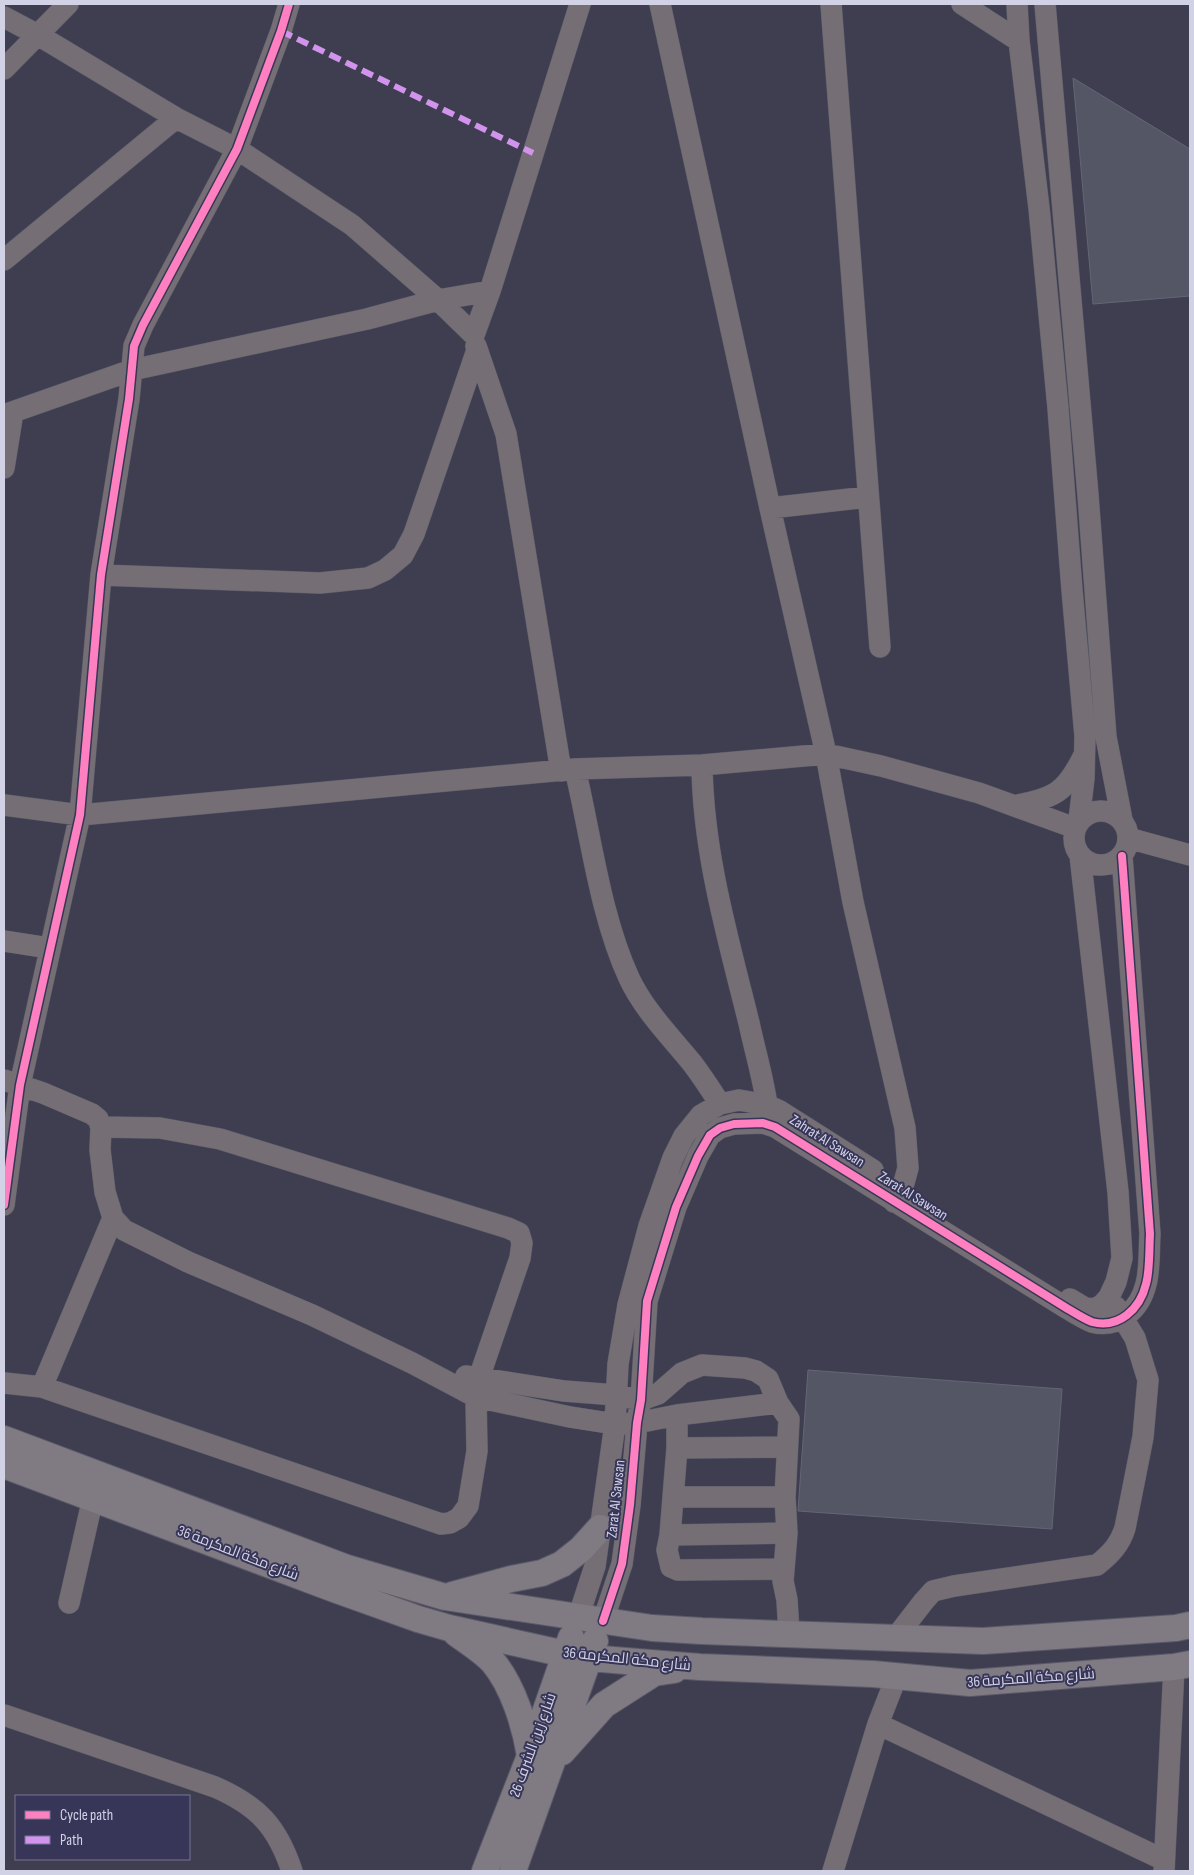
<svg xmlns="http://www.w3.org/2000/svg" width="1194" height="1875" font-family="'Sofia Sans Condensed',Cairo,sans-serif">
<rect width="100%" height="100%" fill="#3f3e50"/>
<path fill="#545665" stroke="#636674" d="M1073 78 1190 149V296L1093 304Z
M808 1370 1062 1389 1052 1529 798 1511Z"/>
<g fill="none" stroke-linecap="round" stroke-linejoin="round">
<g stroke="#5b5a6a" stroke-width="22">
<path id="minor" d="M660 4 770 508 826 754 853 902 905 1128 908 1168 902 1190 894 1202
M831 4 880 647
M962 4 1019 41
M1017 4 1019 41 1039 208 1058 408 1072 590 1085 736 1084 778 1079 820
M1045 4 1088 495 1106 737 1122 820
M4 17 38 35 176 118 237 149 352 225 438 300 490 291
M4 69 68 4
M4 260 176 118
M476 346 506 434 561 771
M4 415 132 370 367 319 438 300 474 335 490 291 580 4
M4 468 13 412
M770 508 868 497
M101 575 320 583 368 578 385 570 403 555 414 534 477 350
M702 765C703 853 728 938 749 1023 755 1051 763 1077 767 1105
M575 769C591 836 600 915 629 978 644 1010 670 1036 692 1063 702 1076 711 1090 720 1104
M4 805 80 815 575 769 702 765 826 754 881 766 979 793 1075 828
M1014 806C1055 797 1065 794 1084 755
M1074 838a27 27 0 1 1 54 0a27 27 0 1 1-54 0Z
M1128 838 1190 855
M4 941 49 948
M4 1080 43 1093 92 1114 98 1119 101 1127 100 1150 105 1192 113 1218 124 1230 188 1262 312 1315 412 1363 476 1397 570 1417 615 1424 637 1423 677 1415 778 1403
M4 1205 20 1085 80 815 101 575 129 399 134 346 143 325 237 149 281 31 289 4
M1070 1299 1085 1308 1094 1309 1102 1305 1109 1297 1116 1282 1122 1258 1118 1192 1080 855
M466 1376 564 1391 616 1395 641 1400 658 1394 682 1373 702 1365 745 1368 756 1371 768 1379 778 1403 789 1419 785 1497 787 1533 783 1581 787 1600 789 1633
M4 1383 42 1387 441 1524 450 1523 459 1518 468 1506 477 1451 476 1397 479 1378 520 1258 522 1243 519 1233 508 1228 220 1139 160 1128 101 1127
M42 1387 113 1218
M677 1415V1448L670 1535 667 1550 671 1567 678 1570 784 1569
M677 1448 787 1447
M673 1497H785
M670 1535 787 1533
M69 1603 93 1498
M578 1618 595 1566 615 1424 618 1364 628 1305 649 1226 673 1158 684 1136 701 1115 720 1104 739 1100 767 1105 780 1111 873 1170
M603 1621 622 1564 630 1505 637 1423 641 1400 647 1301 676 1207 698 1156 710 1135 720 1128 734 1124 763 1123 775 1127 1068 1309C1075 1313 1084 1319 1092 1322 1119 1329 1140 1309 1146 1284 1150 1270 1149 1249 1150 1234L1122 856
M896 1637 924 1601 933 1591 954 1586 1097 1565C1111 1554 1120 1544 1125 1528L1143 1437 1148 1380 1135 1338 1116 1307
M4 1715 215 1787C258 1806 277 1826 292 1871
M878 1724 1164 1860
M833 1871 878 1724 896 1678
M1164 1871 1174 1667"/>
</g>
<g stroke="#5b5a6a" stroke-width="28">
<path id="major" d="M4 1439 347 1568 445 1597 652 1628 702 1631 983 1641 1176 1628 1190 1625
M4 1465 334 1589 418 1619 449 1628 565 1654 589 1658 700 1667 873 1674 970 1683 1174 1667 1190 1664
M452 1595 511 1579 542 1573 562 1564 581 1549 600 1528
M456 1633C468 1642 483 1651 493 1662 513 1686 525 1725 530 1756
M562 1752 604 1705 654 1673 674 1670
M485 1871 530 1756 571 1638
M513 1871 595 1641"/>
</g>
<use href="#minor" stroke="#756f75" stroke-width="21"/>
<use href="#major" stroke="#807a82" stroke-width="26"/>
<path stroke="#d193ec" stroke-width="6" stroke-dasharray="12 6" stroke-linecap="butt" d="M281 31 533 153"/>
<g stroke="#383658" stroke-width="11">
<path id="cycleway" d="M4 1205 20 1085 80 815 101 575 129 399 134 346 143 325 237 149 281 31 289 4
M603 1621 622 1564 630 1505 637 1423 641 1400 647 1301 676 1207 698 1156 710 1135 720 1128 734 1124 763 1123 775 1127 1068 1309C1075 1313 1084 1319 1092 1322 1119 1329 1140 1309 1146 1284 1150 1270 1149 1249 1150 1234L1122 856"/>
</g>
<use href="#cycleway" stroke="#ff80c0" stroke-width="8"/>
</g>
<g text-anchor="middle" dominant-baseline="central" stroke-width="4" stroke-linejoin="round" paint-order="stroke">
<g font-size="15" fill="#d2d2e7" stroke="#383658">
<text transform="translate(827 1141) rotate(32)">Zahrat Al Sawsan</text>
<text transform="translate(913 1196) rotate(32)">Zarat Al Sawsan</text>
<text transform="translate(616 1499) rotate(-84)">Zarat Al Sawsan</text>
<text transform="translate(238 1553) rotate(21)">شارع مكة المكرمة 36</text>
<text transform="translate(627 1659) rotate(6)">شارع مكة المكرمة 36</text>
<text transform="translate(1031 1678) rotate(-4)">شارع مكة المكرمة 36</text>
<text transform="translate(533 1745) rotate(-70)">شارع زين الشرف 26</text>
</g>
</g>
<rect width="1194" height="1875" fill="none" stroke="#d2d2e7" stroke-width="10"/>
<rect x="15" y="1795" width="175" height="65" fill="#383658" stroke="#767491"/>
<rect x="25" y="1811" width="25" height="8" fill="#ff80c0" stroke="#767491"/>
<text x="60" y="1820" font-size="15" fill="#d2d2e7">Cycle path</text>
<rect x="25" y="1836" width="25" height="8" fill="#d193ec" stroke="#767491"/>
<text x="60" y="1845" font-size="15" fill="#d2d2e7">Path</text>
</svg>
